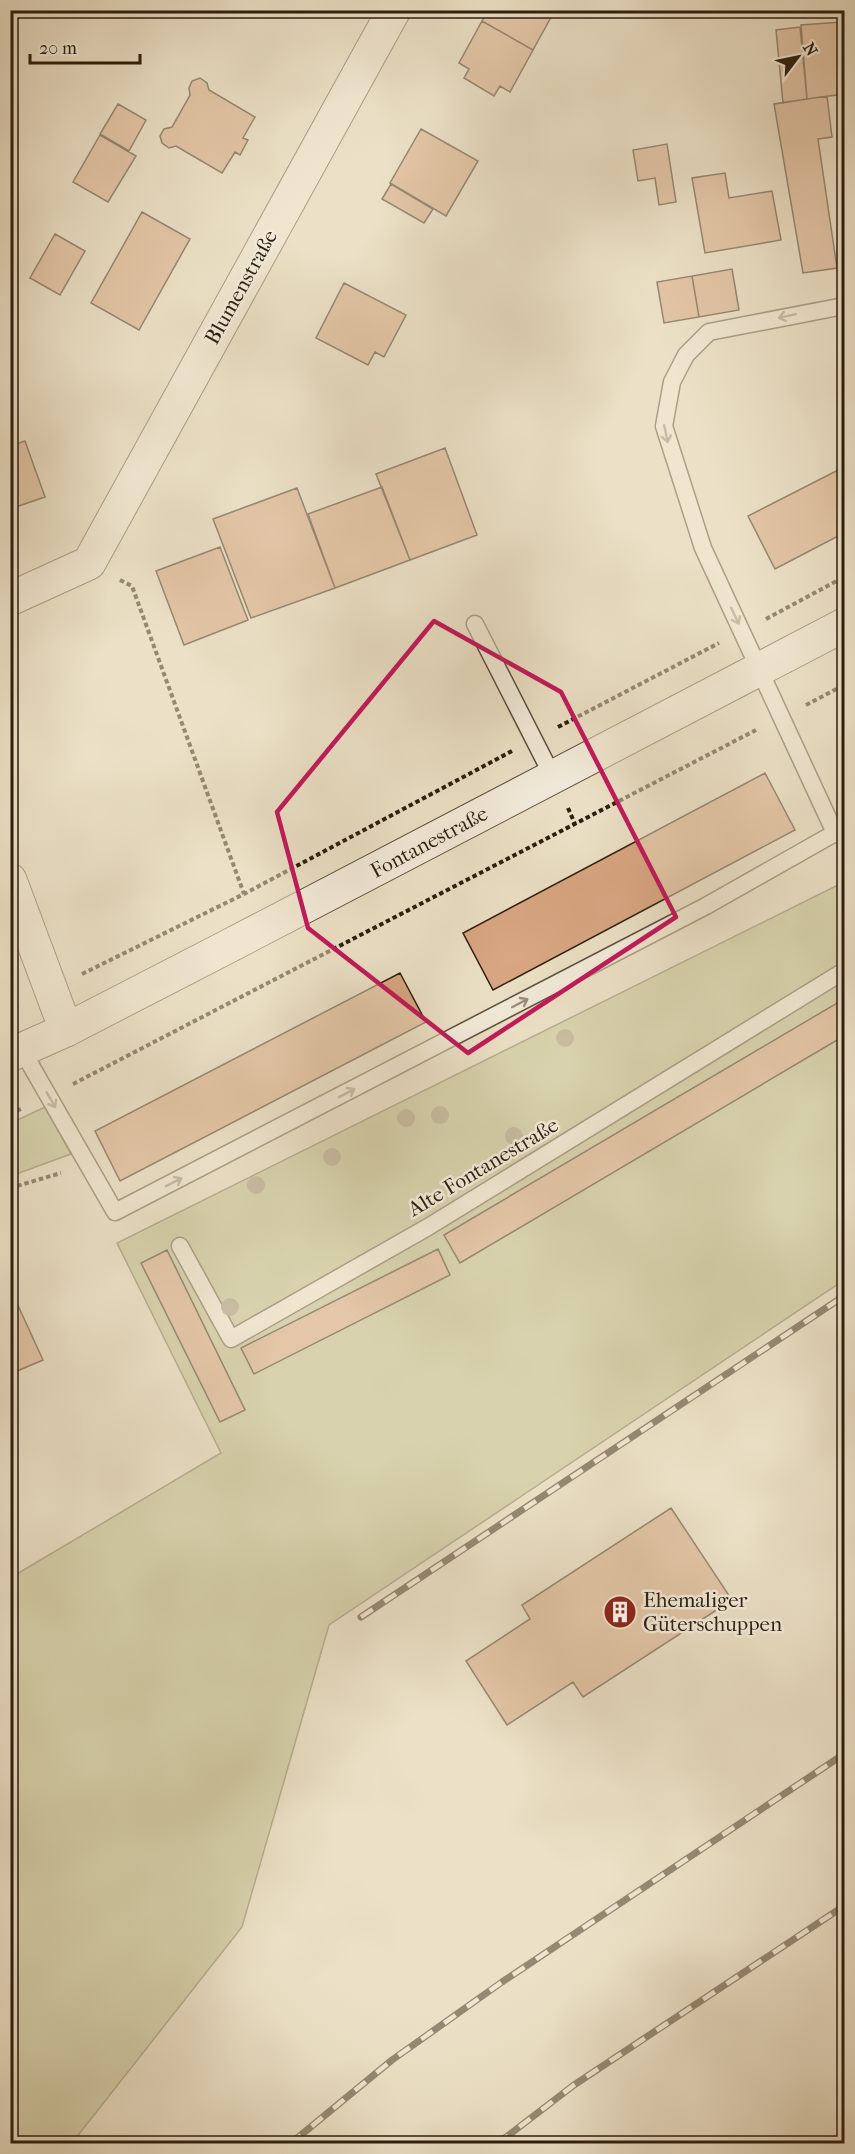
<svg xmlns="http://www.w3.org/2000/svg" width="855" height="2154" font-family="'IM FELL French Canon',serif">
<rect width="100%" height="100%" fill="#ece1c7"/>
<filter id="stains"><feTurbulence type="fractalNoise" baseFrequency=".00333" numOctaves="4"/><feColorMatrix values="0 0 0 0 .2 0 0 0 0 .09 0 0 0 0 .02 0 0 0 .5 -.17"/></filter>
<radialGradient id="worn" r=".72"><stop offset=".6" stop-color="#630" stop-opacity="0"/><stop offset="1" stop-color="#630" stop-opacity=".3"/></radialGradient>
<path fill="#bfc191" stroke="#766f50" stroke-width="1.5" d="M844 882V1280L329 1625 242 1927 72 2143H11L10 1578 221 1453 117 1243Z
M45 1107 71 1154 11 1176V1123Z"/>
<path fill="#d9a783" stroke="#2c1d0f" stroke-width="1.5" d="M488 10H555L533 50 482 21Z
M482 21 533 50 510 92 500 86 494 96 464 78 469 69 459 63Z
M842 22 844 94 807 99 801 25Z
M800 27 807 99 783 103 776 30Z
M200 78 207 83 209 90 255 117 243 138 248 140 240 155 235 152 222 173 176 146 169 148 162 143 160 136 164 129 172 127 190 95 189 88 192 81Z
M827 96 832 137 818 139 837 268 803 273 774 104Z
M118 104 146 120 129 151 100 134Z
M421 129 478 161 446 216 390 183Z
M100 135 136 156 108 202 73 182Z
M667 144 676 202 659 205 655 178 638 181 633 150Z
M725 173 729 198 772 191 781 240 705 253 692 178Z
M391 184 433 209 424 223 382 199Z
M142 212 190 239 139 330 91 303Z
M55 234 85 251 60 295 30 278Z
M732 269 739 310 699 317 692 276Z
M692 276 699 317 664 323 657 282Z
M344 283 406 315 384 357 375 352 368 365 316 338Z
M25 441 45 497 10 509V446Z
M445 448 477 535 410 560 376 474Z
M844 467V533L775 569 748 516Z
M382 487 410 560 335 588 308 514Z
M297 488 335 588 251 618 213 519Z
M220 547 248 620 184 645 156 571Z
M765 773 795 830 493 990 463 933Z
M400 973 426 1022 120 1181 95 1131Z
M844 999V1036L460 1263 444 1235Z
M438 1249 450 1275 254 1374 241 1348Z
M167 1250 245 1410 220 1422 141 1263Z
M10 1288 43 1360 10 1374Z
M671 1508 732 1600 583 1697 573 1682 507 1725 466 1661 530 1619 522 1605Z"/>
<g fill="none" stroke-linecap="round" stroke-linejoin="round">
<g stroke="#5c4e3d" stroke-width="19">
<path id="service" d="M475 624 553 777
M835 833 703 548 664 426 672 382 686 355 709 332 844 306
M22 1050 115 1212 706 906 835 833 844 837
M180 1246 231 1339 428 1227 844 971"/>
</g>
<g stroke="#5c4e3d" stroke-width="35">
<path id="minor" d="M10 599 89 563 394 10
M10 880 66 1030"/>
</g>
<g stroke="#5c4e3d" stroke-width="35">
<path id="tertiary" d="M10 1055 66 1030 225 948 844 625"/>
</g>
<path stroke="#2c1d0f" stroke-width="4" stroke-dasharray="4.5 3" stroke-linecap="butt" d="M120 580 132 586 244 894
M766 619 844 577
M806 705 844 685
M558 727 719 643
M568 808 575 824
M82 974 244 894 512 751
M10 1010 18 1006
M73 1084 756 730
M10 1114 23 1108
M10 1188 61 1173"/>
<use href="#service" stroke="#f3ecdb" stroke-width="16"/>
<use href="#minor" stroke="#f3ecdb" stroke-width="33"/>
<use href="#tertiary" stroke="#f3ecdb" stroke-width="33"/>
<g stroke="#2c1d0f" stroke-width="7">
<path id="rail" d="M361 1617 844 1296
M290 2144 392 2060 502 1982 844 1754
M497 2144 574 2085 844 1906"/>
</g>
<use href="#rail" stroke="#f3ecdb" stroke-width="4.5" stroke-dasharray="14" stroke-linecap="butt"/>
</g>
<g fill="#9b9077">
<circle cx="565" cy="1038" r="9"/>
<circle cx="440" cy="1115" r="9"/>
<circle cx="406" cy="1118" r="9"/>
<circle cx="514" cy="1136" r="9"/>
<circle cx="332" cy="1157" r="9"/>
<circle cx="256" cy="1185" r="9"/>
<circle cx="230" cy="1307" r="9"/>
</g>
<defs><path id="oneway-shaft" d="M-6 0H5M1.5-3L5.5 0L1.5 3" fill="none" stroke-width="1.6" stroke-linecap="round" stroke-linejoin="round" transform="scale(1.5)"/></defs>
<g stroke="#998f7f">
<use href="#oneway-shaft" transform="translate(787 316) rotate(168)"/>
<use href="#oneway-shaft" transform="translate(666 434) rotate(78)"/>
<use href="#oneway-shaft" transform="translate(735 616) rotate(65)"/>
<use href="#oneway-shaft" transform="translate(520 1003) rotate(-28)"/>
<use href="#oneway-shaft" transform="translate(347 1093) rotate(-27)"/>
<use href="#oneway-shaft" transform="translate(51 1100) rotate(60)"/>
<use href="#oneway-shaft" transform="translate(174 1182) rotate(-27)"/>
</g>
<path d="M0 0H855V2154H0ZM434 621 561 692 676 917 468 1053 308 928 277 812Z" fill="#ece1c7" fill-opacity=".55" fill-rule="evenodd"/>
<path fill="none" stroke="#c2185b" stroke-width="4.5" stroke-linejoin="round" d="M434 621 561 692 676 917 468 1053 308 928 277 812Z"/>
<defs>
<g id="building-disc" transform="scale(1.725)"><circle r="9.5" fill="#8f2418" stroke="#f3ecdb"/><path d="M-4-6H4V6H1V3H-1V6H-4ZM-2.5-4.3h1.7v1.8h-1.7ZM.8-4.3h1.7v1.8H.8ZM-2.5-1h1.7V.8h-1.7ZM.8-1h1.7V.8H.8Z" fill="#fff"/></g>
</defs>
<g fill-rule="evenodd">
<use href="#building-disc" x="620" y="1612"/>
</g>
<g text-anchor="middle" dominant-baseline="central" stroke-width="5" stroke-linejoin="round" paint-order="stroke">
<g font-size="21" fill="#2c1d0f" stroke="#f3ecdb">
<text transform="translate(241 287) rotate(-61)">Blumenstraße</text>
<text transform="translate(429 842) rotate(-28)">Fontanestraße</text>
<text transform="translate(483 1167) rotate(-31)">Alte Fontanestraße</text>
</g>
<g font-size="21" fill="#2c1d0f" stroke="#f3ecdb" text-anchor="start">
<text x="643" y="1600">Ehemaliger<tspan x="643" dy="24">Güterschuppen</tspan></text>
</g>
</g>
<rect width="855" height="2154" fill="none" stroke="#ece1c7" stroke-width="36"/>
<rect x="12" y="12" width="831" height="2130" fill="none" stroke="#2c1d0f" stroke-width="3"/>
<rect x="18" y="18" width="819" height="2118" fill="none" stroke="#2c1d0f" stroke-width="1.5"/>
<g transform="translate(798 57) rotate(58)" stroke="#f3ecdb" stroke-width="4.5" paint-order="stroke">
<path d="M0-4.5L10 22L0 15L-10 22Z" fill="#2c1d0f"/>
<text y="-9" font-size="16" font-weight="bold" text-anchor="middle" fill="#2c1d0f">N</text>
</g>
<path d="M30 54v9h110v-9" fill="none" stroke="#2c1d0f" stroke-width="3"/>
<text x="39" y="54" font-size="18" fill="#2c1d0f" stroke="#f3ecdb" stroke-width="4.5" paint-order="stroke">20 m</text>
<rect width="100%" height="100%" filter="url(#stains)"/>
<rect width="100%" height="100%" fill="url(#worn)"/>
</svg>
